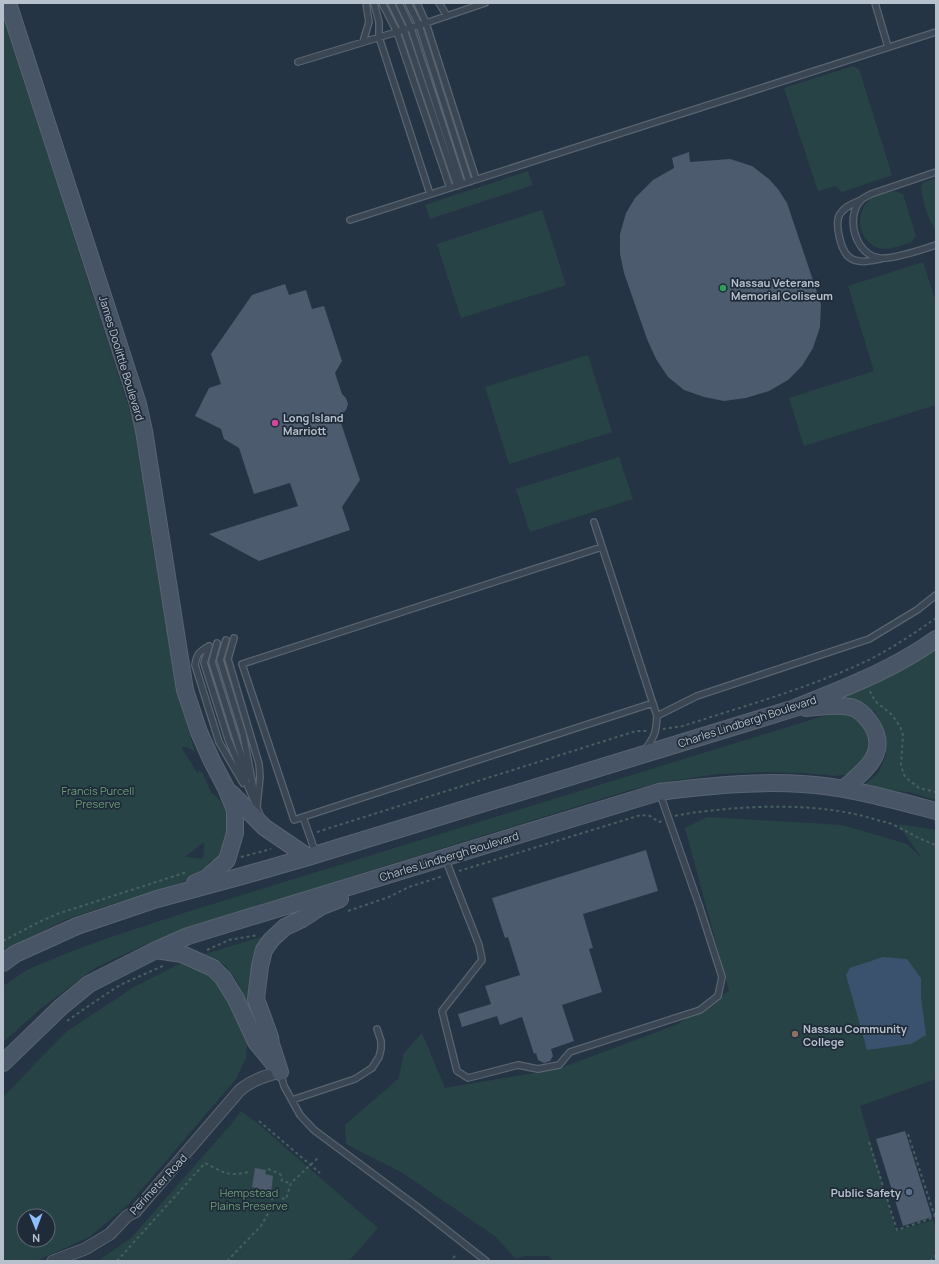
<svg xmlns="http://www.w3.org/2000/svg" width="939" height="1264" font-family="Manrope,sans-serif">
<rect width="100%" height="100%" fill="#253444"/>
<path fill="#284345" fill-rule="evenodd" d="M3 15 133 421 176 688 195 752 187 747H181L198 774V771L202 772 211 792 220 800 227 813 230 826 220 860 209 862 210 867 202 876 103 907 65 920 33 936 3 954ZM204 842 203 859 186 857V856Z
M853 66 859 69 892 175 842 192 836 186 818 191 784 88Z
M528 171 533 185 430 219 425 205Z
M936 178V230C928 221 922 198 921 186L924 182Z
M894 191 903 194 916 236 912 242C901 245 885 253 874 246 857 236 855 211 871 199 877 195 887 193 894 191Z
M542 210 566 285 461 318 437 244Z
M923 262 936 302V405L804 446 789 398 874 371 848 286Z
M588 355 612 432 509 464 485 387Z
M619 457 633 499 530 532 516 489Z
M936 649V800L909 792 862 787 878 773 886 755V735L875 712 859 701 841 698 878 682Z
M830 714H847L861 723 869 735 870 749 864 764 850 774 834 776 806 773 765 772 718 774 664 782 630 790 186 928 142 946 95 968 44 1006 3 1042V986L27 970 65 954 105 939 190 911Z
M707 817 842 825 907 844 921 857 898 824 936 830V1079L860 1106 896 1231 933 1220 936 1230V1261H553L549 1256H524L516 1259 495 1236 401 1172 346 1144 345 1125 399 1078 404 1053 422 1033 445 1088 558 1069 678 1024 729 991 685 828Z
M271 934 254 1014 236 980 225 965 205 954Z
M194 963 211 970 243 1028 247 1043 246 1058 236 1079 129 1204 89 1237 36 1261H3V1097L66 1032 134 987 179 964ZM24 1216H48V1240H24Z
M241 1111 256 1122 378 1228 349 1261H98L131 1238 233 1122Z"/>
<path fill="#3a526d" d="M883 957 907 959 921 978V997L926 1035 911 1044 867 1050 846 975 850 968Z"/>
<path fill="#4c5b6d" d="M689 152 690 162 730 159 752 166 769 179 778 189 787 203 821 304 820 327 813 348 802 366 788 380 769 391 746 398 724 401 704 397 684 390 668 377 656 359 647 339 624 273 620 254V234L626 213 635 198 653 180 674 168 672 158Z
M285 284 289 295 306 290 312 309 324 306 342 361 335 373 342 394 346 398 348 404 346 410 339 417 360 480 342 507 350 530 259 561 209 534 298 506 290 483 254 494 239 448 224 439 221 429 195 416 209 388 221 384 211 354 252 295Z
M646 850 658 891 583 914 593 948 589 949 602 992 562 1005 574 1041 551 1049 553 1056 550 1061 544 1063 538 1060 536 1053 534 1054 522 1017 500 1025 497 1016 462 1027 458 1014 491 1004 485 986 520 975 508 937 505 938 492 898Z
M905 1131 932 1217 903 1226 876 1139Z
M255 1168 266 1170 265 1174 273 1176 271 1194 267 1193V1194L256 1193V1188L252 1187Z"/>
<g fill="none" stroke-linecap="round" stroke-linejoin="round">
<g stroke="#586470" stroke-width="8">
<path id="lane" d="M374 3 379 22V37L430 194
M382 3 397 32 450 188
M391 3 404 30 457 186
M399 3 411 28 462 184
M408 3 419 25 469 182
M417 3 426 23 476 179
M439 3 447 16
M875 3 888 47
M363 42 369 22 366 3
M298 62 426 23 485 3
M936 172 871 194C868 196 864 197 861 200 845 217 855 254 879 258 890 260 924 249 936 245
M861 200C853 204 845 206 840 214 834 223 841 251 849 257 858 264 870 261 880 259
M350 220 936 32
M594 522 657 716 697 696 869 639 917 610 936 595
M234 638 228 659 259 764 260 777 257 806
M226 640 220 660 243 734 255 796
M217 643 212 662 248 777
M209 646 204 663 228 739 260 815
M209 646C199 652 197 653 195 665L219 742 243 783
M645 750C655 735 656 734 657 716
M303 817 294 820 242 664 602 547
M316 854 303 817 653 703
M445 858 479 945 482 960 442 1011 457 1071 468 1078 518 1065 538 1069 559 1065 570 1052 700 1010 718 996 722 977 699 905 660 794
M280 1072 284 1086 300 1115 314 1130 420 1209 486 1261
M292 1100 355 1079 372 1068 379 1057 381 1049V1041L377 1029"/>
</g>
<g stroke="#586470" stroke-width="13">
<path id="street" d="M53 1261 85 1249 110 1234 127 1216 135 1212 240 1090C252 1080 265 1076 280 1072"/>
</g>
<g stroke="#586470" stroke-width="18">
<path id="secondary" d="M8 3 138 404 144 431 185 690 199 732 211 759 226 788 235 810V833L227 860 207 878 195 883
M806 708C820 707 836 704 850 707 857 708 865 715 869 721 892 752 864 771 843 789
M231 793 264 827 308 857
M156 950 182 954 213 968 223 978 236 999 256 1042 274 1064
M3 963 15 954 77 926 157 899 242 876 308 857 795 708C844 688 893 670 936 639
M3 1063 61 1007 89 984 156 950 188 936 659 792C707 786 754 781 802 784 845 786 894 800 936 811
M280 1072 271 1044 270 1037 256 999 260 966 264 950 271 940 285 927 302 919 322 906 340 899"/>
</g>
<path stroke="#465f61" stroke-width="2" stroke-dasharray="3 3" stroke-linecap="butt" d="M870 691 875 701 891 714 900 726 903 735 901 766 905 777 919 788 936 792
M663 729 683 726C741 707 802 690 858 665 885 653 912 635 936 618
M675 816C692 812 709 811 726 809 774 805 828 805 874 819 880 821 886 822 892 824 907 831 920 840 936 845
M317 832 636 731H647
M241 857 271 849
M459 871 641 815 650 816 659 822 662 821
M348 911 389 897 409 887 443 876
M3 941 39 922 60 913 187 872
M207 950 229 940 258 935
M67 1021 84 1009 120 985 165 965
M259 1121 320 1173
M908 1134 934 1214 936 1213
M869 1142 897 1230 935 1217 934 1214
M268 1169 278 1173 281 1175 282 1181 291 1183
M453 1258 457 1254
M117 1261 205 1163C223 1172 227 1177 249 1172
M227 1261 261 1226 270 1210 269 1205 273 1197 286 1199 291 1183 319 1157
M930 1261 936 1255"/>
<use href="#lane" stroke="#3a4653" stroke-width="5.5"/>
<use href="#street" stroke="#3a4653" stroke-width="11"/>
<use href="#secondary" stroke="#485566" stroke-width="16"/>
</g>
<circle fill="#2e9e5b" stroke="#1f2b39" stroke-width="1.5" cx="723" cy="288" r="4"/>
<circle fill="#d1479c" stroke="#1f2b39" stroke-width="1.5" cx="275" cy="423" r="4"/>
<circle fill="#8d6e63" stroke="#1f2b39" stroke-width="1.5" cx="795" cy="1034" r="4"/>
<circle fill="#5c6f8a" stroke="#1f2b39" stroke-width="1.5" cx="909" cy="1192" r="4"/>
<g text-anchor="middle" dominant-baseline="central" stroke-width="3.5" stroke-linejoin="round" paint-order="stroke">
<g font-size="11" font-weight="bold" fill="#b7c1cd" stroke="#1f2b39" text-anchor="start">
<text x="731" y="282">Nassau Veterans<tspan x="731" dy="13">Memorial Coliseum</tspan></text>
<text x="283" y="417">Long Island<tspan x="283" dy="13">Marriott</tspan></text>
<text x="803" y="1028">Nassau Community<tspan x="803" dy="13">College</tspan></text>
<text x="901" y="1192" text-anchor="end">Public Safety</text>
</g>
<g font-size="11" fill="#b7c1cd" stroke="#1f2b39">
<text transform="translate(122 358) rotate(73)">James Doolittle Boulevard</text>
<text transform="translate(747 721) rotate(-18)">Charles Lindbergh Boulevard</text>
<text transform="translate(449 856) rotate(-17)">Charles Lindbergh Boulevard</text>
<text transform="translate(158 1184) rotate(-47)">Perimeter Road</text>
</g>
<g font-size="11" fill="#6d9f76" stroke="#1f2b39">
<text x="98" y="790">Francis Purcell<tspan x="98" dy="13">Preserve</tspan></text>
<text x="249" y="1192">Hempstead<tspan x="249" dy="13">Plains Preserve</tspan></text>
</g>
</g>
<rect width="939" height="1264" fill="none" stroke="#b7c1cd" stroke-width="8"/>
<g transform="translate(36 1228) rotate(179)"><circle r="19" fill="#1f2b39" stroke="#5c6774"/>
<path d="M0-3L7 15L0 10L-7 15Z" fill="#8cbdfd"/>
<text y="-6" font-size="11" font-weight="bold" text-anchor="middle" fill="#b7c1cd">N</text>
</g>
</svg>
